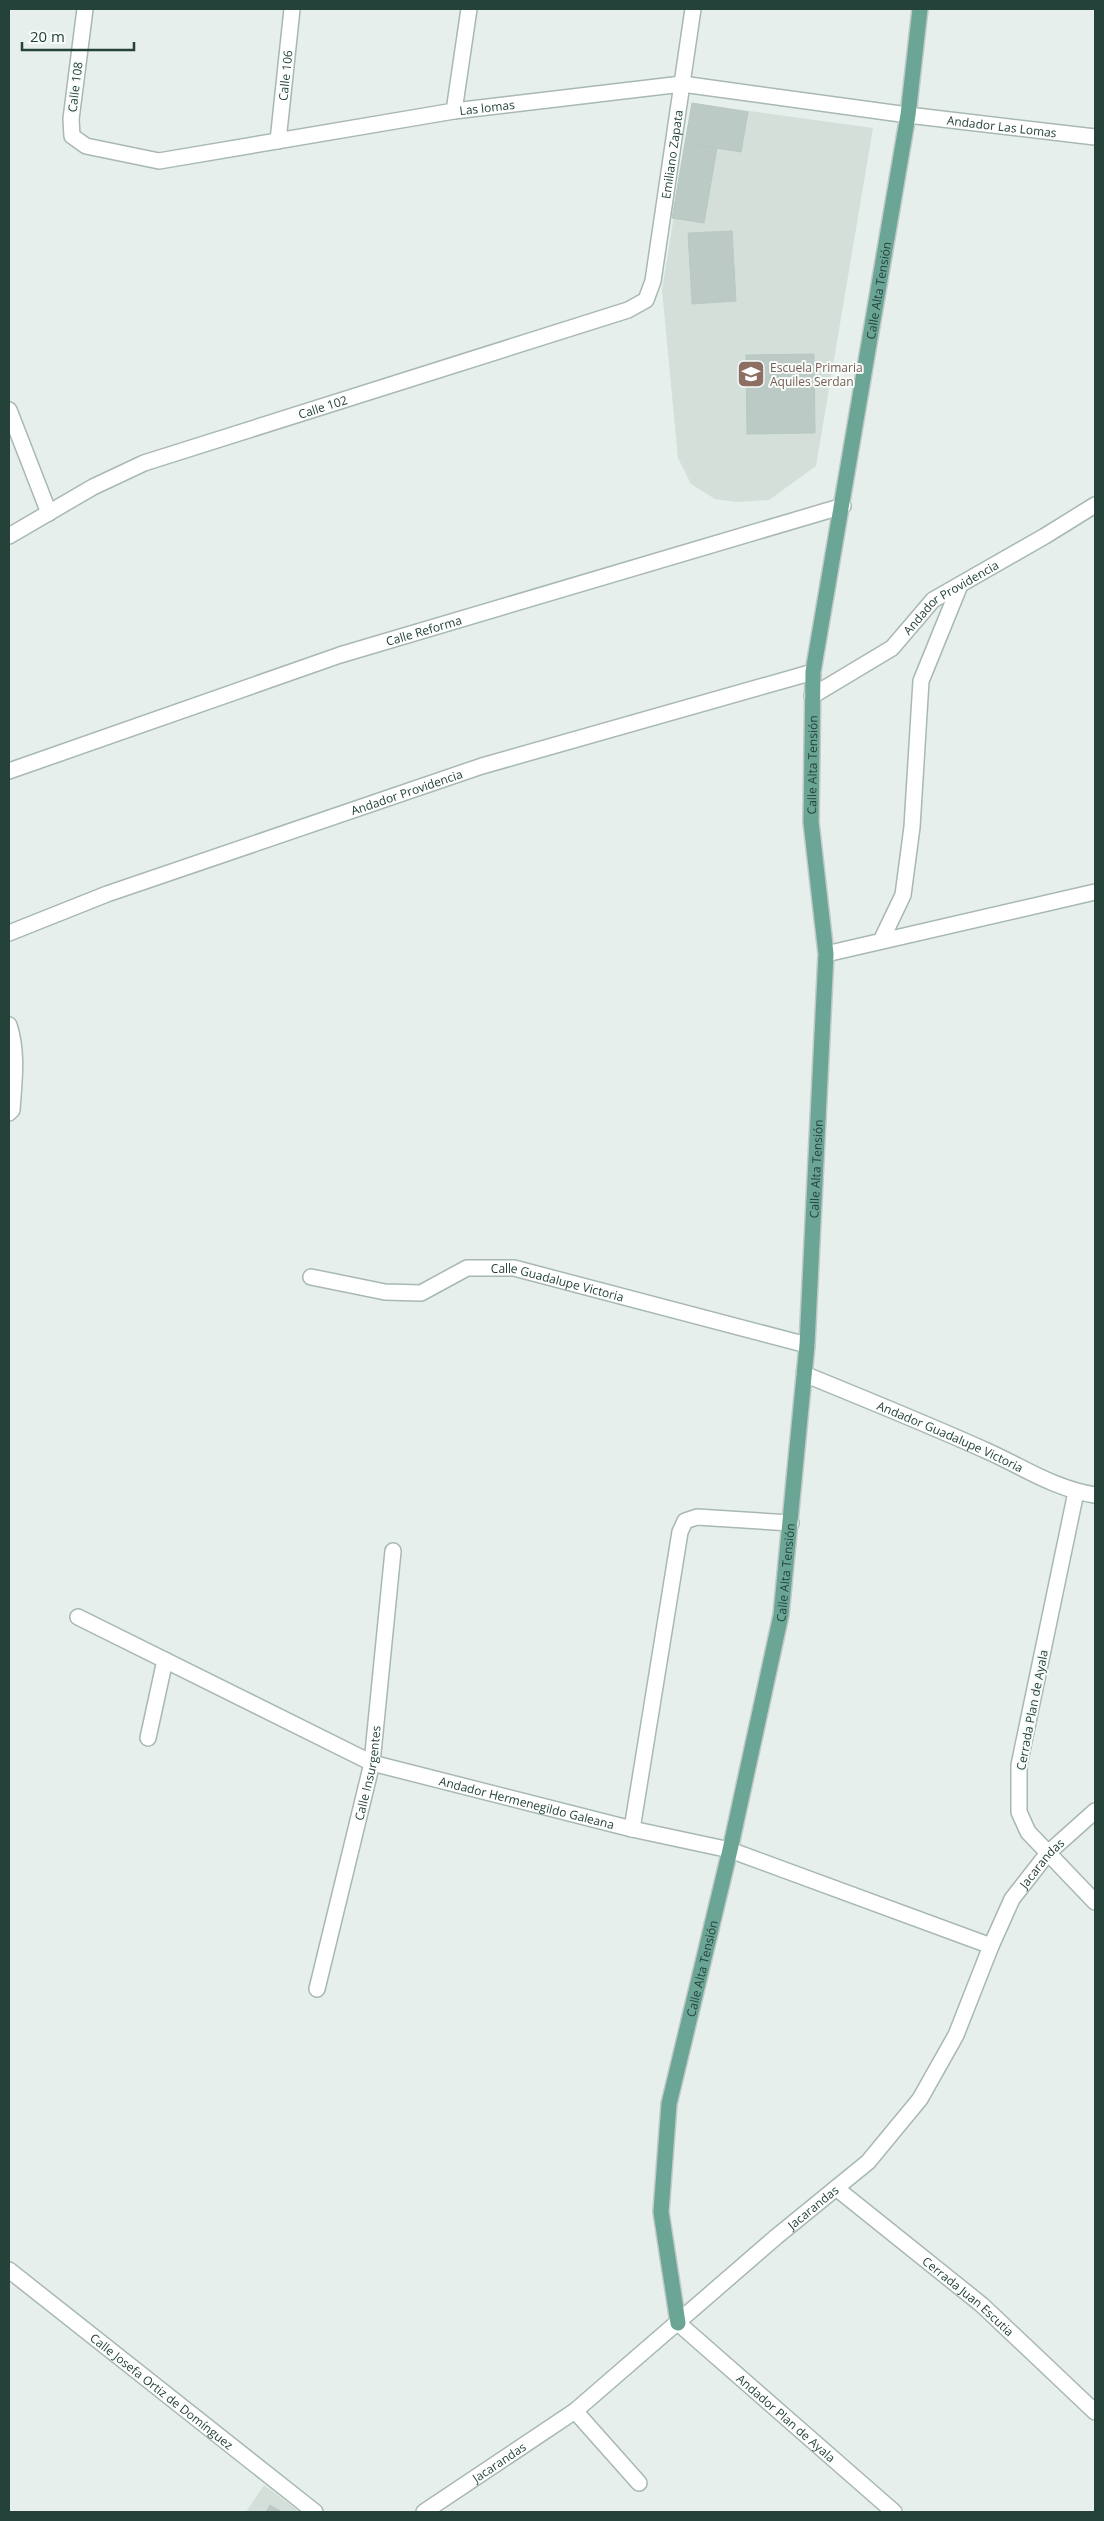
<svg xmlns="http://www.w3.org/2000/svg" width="1104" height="2521" font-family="'Open Sans',sans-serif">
<rect width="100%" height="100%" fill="#e6efeb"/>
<path fill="#d4dfda" d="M692 103 873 128 816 466 769 500 736 502 715 499 691 484 678 458 662 290Z
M264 2485 300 2512H246Z"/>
<path fill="#bbcac4" stroke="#b8c9c2" d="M692 103 748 112 741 152 685 143Z
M685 143 717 148 704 223 672 218Z
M732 231 736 301 692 304 688 233Z
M814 354 815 433 747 434 746 355Z
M270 2505 282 2512H266Z"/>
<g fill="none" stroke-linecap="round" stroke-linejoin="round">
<g stroke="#a8b8b2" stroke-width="18">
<g id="minor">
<path id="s1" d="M85 9 71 119 72 136 86 146 159 161 454 111 682 84 908 115 1095 137"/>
<path d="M454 111 469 9"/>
<path id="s2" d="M278 141 292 9"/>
<path d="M9 410 49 513"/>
<path id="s3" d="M9 536 93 487 144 463 628 310 646 300 653 281 693 9"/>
<path id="s4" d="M812 696 892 648 933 600 1045 536 1095 505"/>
<path id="s5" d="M9 771 340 655 843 506"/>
<path id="s6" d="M9 933 107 894 482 766 813 672"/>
<path d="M881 941 903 895 912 827 921 681 960 585"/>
<path d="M826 954 1095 892"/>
<path d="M9 1025C18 1053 14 1080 12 1110L9 1113"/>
<path id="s7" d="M311 1277 385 1292 421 1293 467 1268H514L807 1345"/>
<path id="s8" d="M804 1374C865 1399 927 1424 987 1451 1023 1467 1055 1489 1095 1495"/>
<path d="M1076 1492 1019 1765V1812L1028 1832 1095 1902"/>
<path id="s9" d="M78 1617 372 1763 632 1829 730 1850 991 1946"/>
<path d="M148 1738 165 1660"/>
<path d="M632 1829 680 1532 685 1521 697 1517 791 1523"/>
<path id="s10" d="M317 1989 372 1763 393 1551"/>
<path id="s11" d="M836 2188 982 2305 1095 2412"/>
<path id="s12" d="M9 2270 315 2512"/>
<path id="s13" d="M678 2323 894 2512"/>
<path d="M575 2411 639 2483"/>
<path id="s14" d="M424 2512 575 2411 776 2237 868 2162 920 2099 956 2035 991 1946 1012 1899 1048 1853 1095 1811"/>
</g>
</g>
<g stroke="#c2cac8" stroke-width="18">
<g id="major">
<path id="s15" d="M678 2323 661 2212 669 2104 730 1850 781 1615 807 1345 826 954 811 822 813 672 908 115 920 9"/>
</g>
</g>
<use href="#minor" stroke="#fff" stroke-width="15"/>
<use href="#major" stroke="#6aa596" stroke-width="15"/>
</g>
<defs>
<g id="school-square" transform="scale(1.4375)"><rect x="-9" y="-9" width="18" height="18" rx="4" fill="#8d6e63" stroke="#f7fbf9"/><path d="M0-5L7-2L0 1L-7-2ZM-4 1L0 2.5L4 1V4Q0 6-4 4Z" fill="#fff"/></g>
</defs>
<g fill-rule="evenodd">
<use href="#school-square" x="751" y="374"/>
</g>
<g text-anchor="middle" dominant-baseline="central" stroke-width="4" stroke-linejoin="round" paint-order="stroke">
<g font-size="12" fill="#24423a" stroke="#f7fbf9">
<text stroke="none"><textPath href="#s2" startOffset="66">Calle 106</textPath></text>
<text transform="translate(75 87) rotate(-83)">Calle 108</text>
<text stroke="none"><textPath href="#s1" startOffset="552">Las lomas</textPath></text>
<text stroke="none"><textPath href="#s1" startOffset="1071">Andador Las Lomas</textPath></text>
<text stroke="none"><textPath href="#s3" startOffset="830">Emiliano Zapata</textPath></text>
<text stroke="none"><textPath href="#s15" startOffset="2055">Calle Alta Tensión</textPath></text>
<text stroke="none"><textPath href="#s3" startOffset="341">Calle 102</textPath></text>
<text stroke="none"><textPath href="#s4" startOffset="172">Andador Providencia</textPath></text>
<text stroke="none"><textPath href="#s5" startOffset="438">Calle Reforma</textPath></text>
<text stroke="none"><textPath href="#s15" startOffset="1575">Calle Alta Tensión</textPath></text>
<text stroke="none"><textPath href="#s6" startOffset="422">Andador Providencia</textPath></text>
<text stroke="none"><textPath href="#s15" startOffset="1170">Calle Alta Tensión</textPath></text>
<text stroke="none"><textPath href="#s7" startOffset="256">Calle Guadalupe Victoria</textPath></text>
<text stroke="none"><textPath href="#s8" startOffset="159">Andador Guadalupe Victoria</textPath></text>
<text stroke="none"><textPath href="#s15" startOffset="765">Calle Alta Tensión</textPath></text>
<text transform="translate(1032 1710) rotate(-79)">Cerrada Plan de Ayala</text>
<text stroke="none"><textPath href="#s10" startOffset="222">Calle Insurgentes</textPath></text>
<text stroke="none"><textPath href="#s9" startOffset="488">Andador Hermenegildo Galeana</textPath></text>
<text stroke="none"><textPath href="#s14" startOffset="915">Jacarandas</textPath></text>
<text stroke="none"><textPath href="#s15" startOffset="360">Calle Alta Tensión</textPath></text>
<text stroke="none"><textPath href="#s14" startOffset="495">Jacarandas</textPath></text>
<text stroke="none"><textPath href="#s11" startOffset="171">Cerrada Juan Escutia</textPath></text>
<text stroke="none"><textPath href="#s12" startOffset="195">Calle Josefa Ortiz de Domínguez</textPath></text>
<text stroke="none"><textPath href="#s13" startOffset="144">Andador Plan de Ayala</textPath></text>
<text stroke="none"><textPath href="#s14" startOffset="90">Jacarandas</textPath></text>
</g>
<g font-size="12" fill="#785e54" stroke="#f7fbf9" text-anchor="start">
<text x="770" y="367">Escuela Primaria<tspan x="770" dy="14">Aquiles Serdan</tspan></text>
</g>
</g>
<rect width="1104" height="2521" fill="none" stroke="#24423a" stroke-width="20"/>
<path d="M22 42v8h112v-8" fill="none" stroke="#24423a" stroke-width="2.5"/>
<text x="30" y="42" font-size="15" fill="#24423a" stroke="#f7fbf9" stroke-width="4" paint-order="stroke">20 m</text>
</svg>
